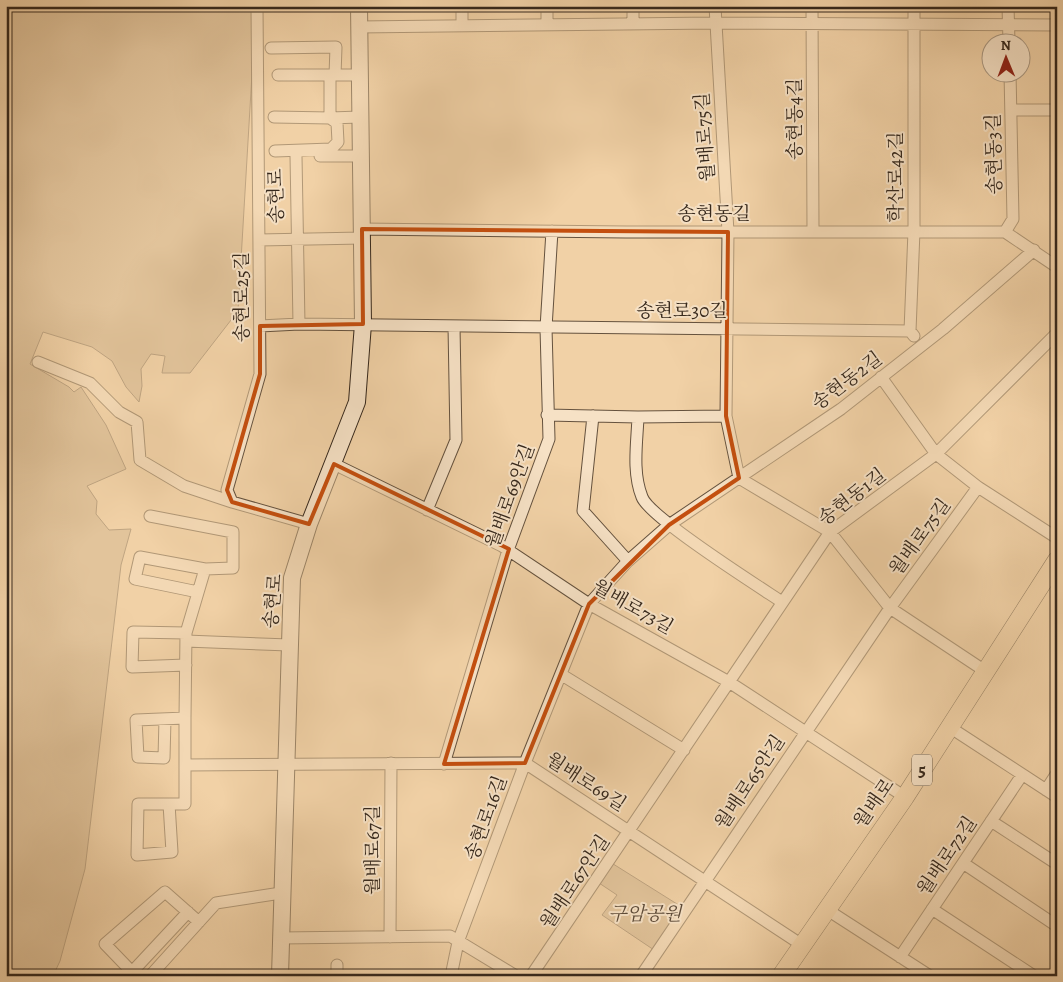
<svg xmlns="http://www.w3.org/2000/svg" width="1063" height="982" font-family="Alegreya,'Noto Serif KR',serif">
<rect width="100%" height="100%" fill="#f1d1a6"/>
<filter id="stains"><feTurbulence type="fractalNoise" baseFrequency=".004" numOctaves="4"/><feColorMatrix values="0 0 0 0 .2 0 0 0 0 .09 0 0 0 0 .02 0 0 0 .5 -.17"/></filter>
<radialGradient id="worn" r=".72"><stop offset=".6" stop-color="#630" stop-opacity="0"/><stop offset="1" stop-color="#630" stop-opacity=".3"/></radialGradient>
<path fill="#d1b48f" stroke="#846e56" d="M6 6H256L238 311 190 373H162L165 356 151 354 141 369 142 386 139 402 126 387 112 361 92 347 43 332 30 364 69 387 74 392 81 387 106 425 126 469 87 486 97 501 96 514 109 530 131 529 121 565 85 869 60 961 53 976H6Z
M610 862 685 909 657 952 602 915 617 895 596 881Z"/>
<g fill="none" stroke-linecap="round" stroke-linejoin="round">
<g stroke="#65523e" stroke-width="13">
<path id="minor" d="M257 6 260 374 227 490 232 502 309 524
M462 6V26
M547 6V25
M633 6V24
M715 6 728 232 726 416 739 478 830 532 890 608 985 671
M812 6 813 231
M914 6V231L910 331 914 336
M1008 6 1009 42
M358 27 715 23 1057 25
M271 48 336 47 335 75H359
M278 75H335
M330 75V118L360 117
M1011 110H1057
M274 117 330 118 337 123 338 142 331 149 275 151
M320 156H361
M362 229 626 232H1005L1057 267
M1005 232 1013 219 1010 72
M259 240 362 238
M299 324 910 331
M260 326 299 324 296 156
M38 362 90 383 119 412 137 422 140 460 184 486 232 502
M881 377 936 454 978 487 1057 538
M547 415 638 417 726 416
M593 416 583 511 628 561
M638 417C637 443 632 472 642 497 649 517 758 586 782 602
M334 464 502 546 589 604 729 682 905 797
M427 510 456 440 454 326
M150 516 233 532V568L205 569
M186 633 205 569 140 557 135 579 198 592
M186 641 289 645
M562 675 684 750
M185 718 186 633 133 632 132 667 186 665
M165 719 164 758 138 757 136 720 185 718V765
M951 728 1057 797
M444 764 508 550 549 439 546 328 552 231
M1046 790 1057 773
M169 804 172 852 137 855 138 804H185V765L525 763 802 945
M991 821 1057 864
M963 863 1057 926
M826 909 930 976
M932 909 1034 976
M188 912 132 972 105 944 165 892 199 922
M390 937 391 763
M280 938 450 936 516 976
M900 957 1022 775
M337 965V976
M150 976 216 903 281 893
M451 976 458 942 525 763 589 604 628 561 669 525 841 409 943 329 1034 250
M531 976 830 532 936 454 1057 333
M641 976 890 608 978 487"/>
</g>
<g stroke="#36281c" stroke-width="18">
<path id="secondary" d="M280 976 292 578 309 524 357 402 363 324 359 6"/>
</g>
<g stroke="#36281c" stroke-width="19">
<path id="primary" d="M781 976 905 797 1057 560"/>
</g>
<use href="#minor" stroke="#f6e1c5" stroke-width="11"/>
<use href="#secondary" stroke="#f6e1c5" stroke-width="16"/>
<use href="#primary" stroke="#f1d1a6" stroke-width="18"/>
</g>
<path d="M0 0H1063V982H0ZM362 229 728 232 726 416 739 478 669 525 589 604 525 763 444 764 509 549 334 464 309 524 232 502 227 490 260 374V326L363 324Z" fill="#f1d1a6" fill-opacity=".55" fill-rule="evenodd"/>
<path fill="none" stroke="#c44f0f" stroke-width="4" stroke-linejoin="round" d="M362 229 728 232 726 416 739 478 669 525 589 604 525 763 444 764 509 549 334 464 309 524 232 502 227 490 260 374V326L363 324Z"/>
<g text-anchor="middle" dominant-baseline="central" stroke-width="4" stroke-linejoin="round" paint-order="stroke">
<rect fill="#f6e1c5" stroke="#70604f" stroke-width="1" x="912" y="754.5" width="20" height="31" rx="4"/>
<g font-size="18" font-weight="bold" fill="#36281c">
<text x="922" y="770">5</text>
</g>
<g font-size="19" fill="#36281c" stroke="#f6e1c5">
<text transform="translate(795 119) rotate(-90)">송현동4길</text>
<text transform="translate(705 137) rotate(-94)">월배로75길</text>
<text transform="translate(994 154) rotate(-91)">송현동3길</text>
<text transform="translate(896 177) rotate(-90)">학산로42길</text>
<text transform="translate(276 196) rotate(-91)">송현로</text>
<text x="714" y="214">송현동길</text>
<text transform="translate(242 297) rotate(-90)">송현로25길</text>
<text x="682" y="311">송현로30길</text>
<text transform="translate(847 381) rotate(-37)">송현동2길</text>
<text transform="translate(510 496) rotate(-70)">월배로69안길</text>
<text transform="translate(852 497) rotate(-38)">송현동1길</text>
<text transform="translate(920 537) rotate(-54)">월배로75길</text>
<text transform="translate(273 601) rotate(-85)">송현로</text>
<text transform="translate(633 607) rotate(30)">월배로73길</text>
<text transform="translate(586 782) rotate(33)">월배로69길</text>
<text transform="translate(750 782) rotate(-56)">월배로65안길</text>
<text transform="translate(874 803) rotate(-55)">월배로</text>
<text transform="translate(486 818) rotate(-70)">송현로16길</text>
<text transform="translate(373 850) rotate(-90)">월배로67길</text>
<text transform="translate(947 856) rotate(-56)">월배로72길</text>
<text transform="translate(575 882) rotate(-56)">월배로67안길</text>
</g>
<g font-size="19" font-style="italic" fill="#5d4b39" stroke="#f6e1c5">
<text x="645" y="914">구암공원</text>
</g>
</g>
<rect width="1063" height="982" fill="none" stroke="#f1d1a6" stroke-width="25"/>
<rect x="8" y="8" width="1048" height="967" fill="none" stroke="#36281c" stroke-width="2.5"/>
<rect x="12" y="12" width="1038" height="957" fill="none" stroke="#36281c"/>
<g transform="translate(1006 58) rotate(359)"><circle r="24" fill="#f6e1c5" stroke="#a99781"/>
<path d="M0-4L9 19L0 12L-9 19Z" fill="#8f2418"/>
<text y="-8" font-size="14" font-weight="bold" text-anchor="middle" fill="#36281c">N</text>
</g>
<rect width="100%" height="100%" filter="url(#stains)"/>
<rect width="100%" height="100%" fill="url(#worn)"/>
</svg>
